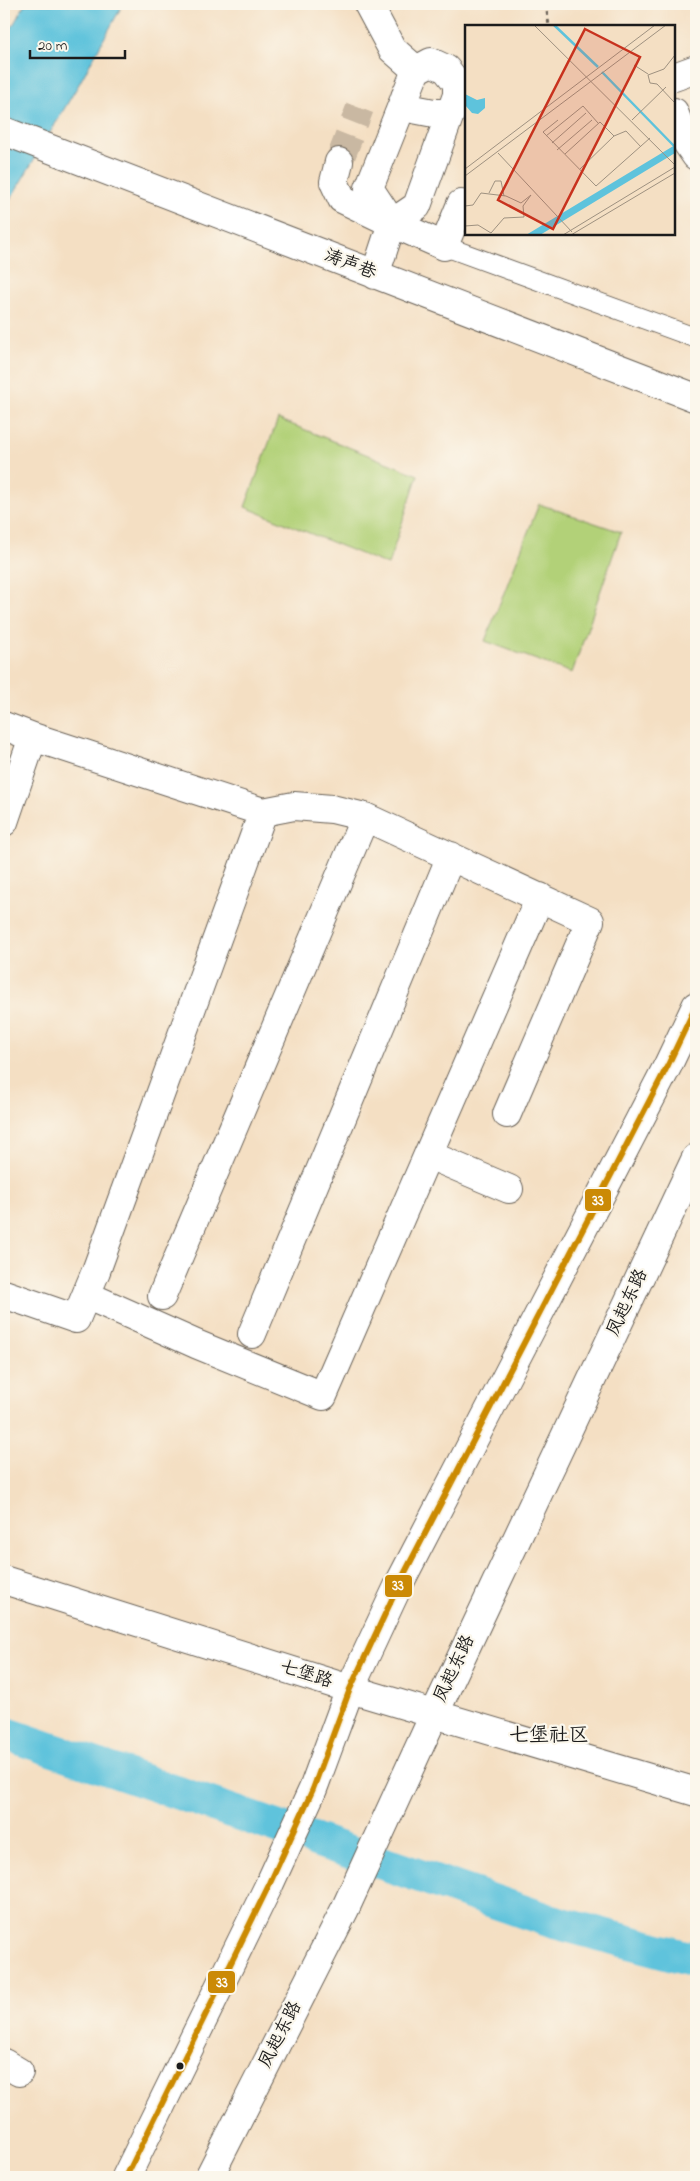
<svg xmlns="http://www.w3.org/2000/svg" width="700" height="2181" font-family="'Indie Flower','LXGW WenKai TC',sans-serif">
<rect width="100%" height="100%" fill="#fbf7ec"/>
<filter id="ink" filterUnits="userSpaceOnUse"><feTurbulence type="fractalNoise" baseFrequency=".02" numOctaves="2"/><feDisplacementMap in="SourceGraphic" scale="10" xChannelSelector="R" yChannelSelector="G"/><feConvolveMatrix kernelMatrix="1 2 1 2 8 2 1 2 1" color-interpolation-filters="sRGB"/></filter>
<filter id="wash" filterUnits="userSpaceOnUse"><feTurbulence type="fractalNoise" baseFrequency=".0096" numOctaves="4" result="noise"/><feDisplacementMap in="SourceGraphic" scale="20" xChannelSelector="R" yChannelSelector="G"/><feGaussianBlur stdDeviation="1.12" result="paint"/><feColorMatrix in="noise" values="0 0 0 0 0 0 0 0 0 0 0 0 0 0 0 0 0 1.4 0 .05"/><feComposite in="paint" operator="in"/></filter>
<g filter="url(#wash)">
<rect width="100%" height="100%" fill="#f4dfc3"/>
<path fill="#b2d178" stroke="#67764a" d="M278 419 418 475 388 565 245 507Z
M539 504 621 532 572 673 485 641Z"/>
<path fill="#5ec3dc" stroke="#3d707c" d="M25 4H123L79 84 4 210V41Z"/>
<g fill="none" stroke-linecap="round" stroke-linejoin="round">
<path stroke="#5ec3dc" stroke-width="34" d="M4 1733 551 1921 696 1960"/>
</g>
</g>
<g filter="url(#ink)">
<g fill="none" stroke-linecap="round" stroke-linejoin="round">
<path stroke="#c9b8a2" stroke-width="28" stroke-dasharray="28 14" stroke-linecap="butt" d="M339 162 360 108"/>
<g stroke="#686056" stroke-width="21">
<path id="service" d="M444 246 696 338"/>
</g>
<g stroke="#686056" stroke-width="30">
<path id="minor" d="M368 4 392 49 416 70 369 188 392 223 444 246 461 204
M416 70 431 62 446 69 457 83V95
M674 77 696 69
M405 97 413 109 434 113H451
M674 112 685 140 696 156
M4 131 696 398
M339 162 334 182 342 199 392 223 375 275
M392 223 417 206 457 95 466 97
M4 726 33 737 263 812 294 806 332 809 365 817 590 921 507 1114
M4 822 33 737
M429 1155 509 1189
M4 1294 76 1319 96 1271 263 812
M86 1295 196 1344 323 1396 540 897
M162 1296 365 817
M252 1334 451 856
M4 1580 350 1689 696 1792
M4 2063 19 2072"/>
</g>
<g stroke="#686056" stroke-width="30">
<path id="secondary" d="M126 2177 270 1883 313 1789 350 1689 400 1582 668 1065 696 1006
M209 2177 345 1909 434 1715 696 1158"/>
</g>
<path stroke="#686056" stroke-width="3" stroke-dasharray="4 4" stroke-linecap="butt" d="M546 4 549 26"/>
<use href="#service" stroke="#fff" stroke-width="19"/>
<use href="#minor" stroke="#fff" stroke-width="28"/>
<use href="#secondary" stroke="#fff" stroke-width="28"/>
<g stroke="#fbf7ec" stroke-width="10">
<path id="bus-1" d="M126 2177 270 1883 313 1789 350 1689 400 1582 668 1065 696 1006"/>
</g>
<use href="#bus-1" stroke="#cb8a06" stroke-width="6"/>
</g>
</g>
<circle fill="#1c1c1c" stroke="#fbf7ec" stroke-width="2" cx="180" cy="2066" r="4.5"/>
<g text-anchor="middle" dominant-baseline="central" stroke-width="4.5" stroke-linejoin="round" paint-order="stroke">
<g font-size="18" fill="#1c1c1c" stroke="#fbf7ec">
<text transform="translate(350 265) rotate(21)">涛声巷</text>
<text transform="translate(628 1303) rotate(-65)">凤起东路</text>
<text transform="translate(455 1669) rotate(-65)">凤起东路</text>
<text transform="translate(306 1675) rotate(18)">七堡路</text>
<text transform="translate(281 2035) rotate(-63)">凤起东路</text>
</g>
<g font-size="20" fill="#1c1c1c" stroke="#fbf7ec">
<text x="549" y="1736">七堡社区</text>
</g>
</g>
<g transform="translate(465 25)">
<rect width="210" height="210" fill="#f4dfc3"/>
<path d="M0 69 12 75 20 73V83L13 89 7 88 0 80ZM210 120V128L75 210H61Z" fill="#5ec3dc"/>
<path fill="none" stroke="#5ec3dc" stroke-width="2.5" d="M89 0 133 42M137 47 210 122"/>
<path fill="none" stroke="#9e9180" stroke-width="1" d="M69 0 210 140M210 30 199 44 183 50 185 58 192 59 210 78M169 40 183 49M93 95 78 107 131 161 185 113M167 95 201 62M81 111 118 81 133 98M87 118 121 88M92 125 127 95M33 128 107 207M100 129 135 97 149 111 161 106 176 122M0 144 190 0M115 144 149 111M0 151 201 0M24 168 30 156H36L39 171M0 181 8 180 16 168 41 171 56 178 66 170M0 201 13 200 26 208 39 193 59 192 58 181 66 170M98 210 210 142M106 210 210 148"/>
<path fill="#c8321e" fill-opacity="0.15" stroke="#c8321e" stroke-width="2.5" d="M120 4 175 32 88 204 33 175Z"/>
<rect width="210" height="210" fill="none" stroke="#1c1c1c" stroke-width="2.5"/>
</g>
<g stroke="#fbf7ec" stroke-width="2">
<rect x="584" y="1188" width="28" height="24" rx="5" fill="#cb8a06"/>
<rect x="384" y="1574" width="29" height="24" rx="5" fill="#cb8a06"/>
<rect x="207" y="1970" width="29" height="24" rx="5" fill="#cb8a06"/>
</g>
<g font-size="14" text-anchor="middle" font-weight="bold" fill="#fff">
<text x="598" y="1205">33</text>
<text x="398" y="1590">33</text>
<text x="222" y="1987">33</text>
</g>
<rect width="700" height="2181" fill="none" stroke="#fbf7ec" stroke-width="20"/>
<path d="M30 50v8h95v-8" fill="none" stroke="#1c1c1c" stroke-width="2.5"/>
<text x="38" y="50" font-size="15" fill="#1c1c1c" stroke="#fbf7ec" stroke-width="4" paint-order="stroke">20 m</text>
</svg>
